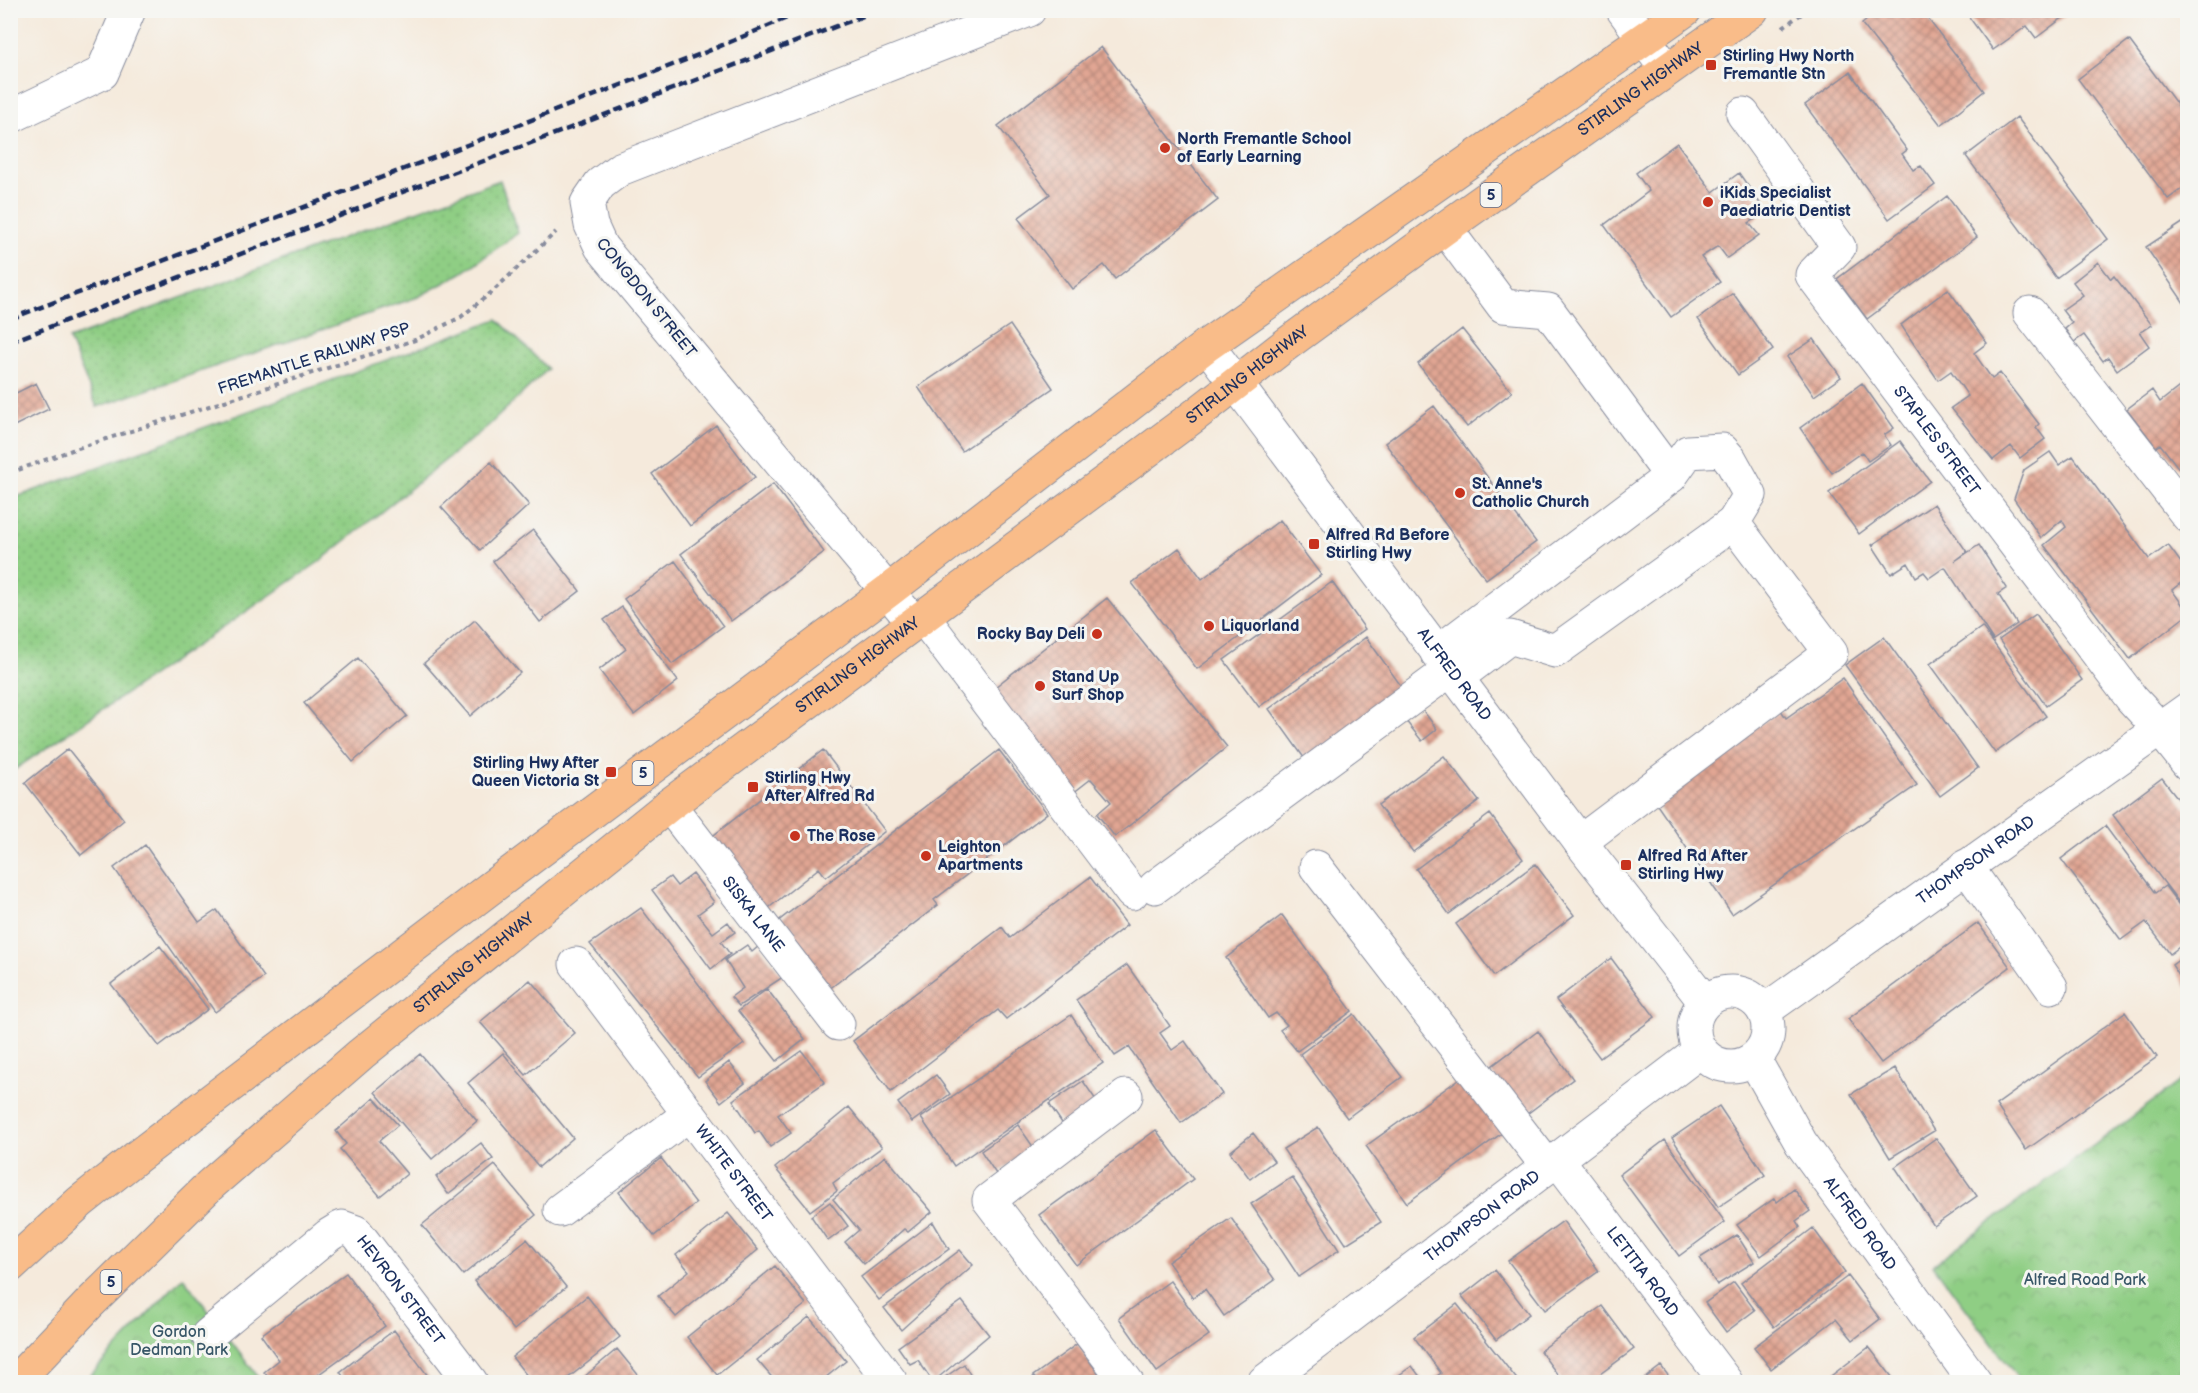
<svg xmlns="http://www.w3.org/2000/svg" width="2198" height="1393" font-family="'Balsamiq Sans',sans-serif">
<defs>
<pattern id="grass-dots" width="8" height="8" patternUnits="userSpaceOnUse" patternTransform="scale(1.5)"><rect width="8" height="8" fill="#8fce84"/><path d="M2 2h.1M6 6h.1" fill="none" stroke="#7bb174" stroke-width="1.8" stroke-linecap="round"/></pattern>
<pattern id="park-crowns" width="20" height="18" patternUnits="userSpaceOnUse" patternTransform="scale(1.5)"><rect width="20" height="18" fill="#8fce84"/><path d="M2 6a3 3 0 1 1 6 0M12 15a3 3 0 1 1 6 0" fill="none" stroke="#7bb174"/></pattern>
<pattern id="building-cross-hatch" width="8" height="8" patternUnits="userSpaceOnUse" patternTransform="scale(1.5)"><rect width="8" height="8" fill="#e1a693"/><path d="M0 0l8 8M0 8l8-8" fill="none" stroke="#b6887b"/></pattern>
</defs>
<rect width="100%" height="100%" fill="#f6f6f2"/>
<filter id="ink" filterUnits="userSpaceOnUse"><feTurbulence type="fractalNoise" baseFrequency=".0167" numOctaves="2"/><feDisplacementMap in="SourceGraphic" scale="12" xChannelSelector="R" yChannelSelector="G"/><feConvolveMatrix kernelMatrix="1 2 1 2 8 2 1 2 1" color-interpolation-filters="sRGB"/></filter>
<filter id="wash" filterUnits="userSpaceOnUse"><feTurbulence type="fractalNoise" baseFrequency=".008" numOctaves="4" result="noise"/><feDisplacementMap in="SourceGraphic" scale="24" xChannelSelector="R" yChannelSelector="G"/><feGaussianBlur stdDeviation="1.35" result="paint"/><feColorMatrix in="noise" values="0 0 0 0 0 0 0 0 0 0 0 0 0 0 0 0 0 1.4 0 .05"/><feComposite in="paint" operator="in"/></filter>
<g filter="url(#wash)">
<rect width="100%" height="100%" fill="#f5eadc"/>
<path fill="url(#grass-dots)" stroke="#557e71" stroke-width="1.5" d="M500 180 518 233 462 273 418 297 97 407 69 339Z
M497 319 548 369 488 426 319 562 11 772V499Z"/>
<path fill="url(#park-crowns)" stroke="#557e71" stroke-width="1.5" d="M2187 1076V1382H2021L1933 1265Z
M183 1277 262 1382H84Z"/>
<g id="blocks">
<path fill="url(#building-cross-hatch)" d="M1879 10H1921L1984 91 1941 125 1862 24Z
M1964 10H2073L2036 38 2027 26 1993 50Z
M2129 40 2187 118V185L2168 199 2078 79Z
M1101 47 1218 200 1115 279 1104 265 1072 289 1018 218 1050 194 998 126Z
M1850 72 1907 150 1902 154 1913 170 1921 166 1935 185 1889 219 1805 105Z
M2017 117 2108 239 2056 278 1966 156Z
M1677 143 1713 192 1739 173 1766 212 1749 223 1759 235 1727 258 1718 246 1701 257 1720 282 1671 317 1604 225 1649 191 1636 173Z
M1947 196 1977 237 1867 319 1837 279Z
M2187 220V301L2184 303 2146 247Z
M2098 262 2111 279 2114 276 2152 325 2140 333 2149 346 2117 370 2108 357 2103 361 2084 335 2074 342 2065 329 2072 323 2062 310 2083 295 2073 282Z
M1948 289 1987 343 1974 353 1992 379 2000 373 2039 424 2036 427 2045 439 2020 458 2011 446 1993 460 1951 408 1968 396 1951 371 1938 380 1901 325Z
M1733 293 1773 350 1738 375 1698 319Z
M1010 325 1053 388 962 451 918 387Z
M1462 329 1512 392 1467 427 1418 364Z
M1814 339 1841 377 1814 396 1787 357Z
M2187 381V464L2180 470 2160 444 2156 447 2127 409 2152 390 2160 402Z
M36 383 49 409 10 428V396Z
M1862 383 1894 428 1884 435 1891 445 1868 461 1862 452 1832 473 1800 428Z
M1434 406 1536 542 1486 579 1385 443Z
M716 425 755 477 690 526 652 474Z
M1900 441 1930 481 1859 534 1829 493Z
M2050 452 2059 465 2073 456 2149 559 2168 545 2187 571V578L2172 590 2187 611V615L2130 659 2044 545 2066 527 2062 520 2041 538 2014 499 2024 470Z
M491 462 529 505 480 550 441 507Z
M773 484 824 552 731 621 681 554Z
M1934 504 1967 552 1955 561 1979 545 2007 588 1998 594 2017 624 1993 640 1945 567 1929 578 1924 572 1916 577 1908 563 1891 574 1872 545Z
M1280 520 1321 575 1197 669 1132 583 1179 548 1202 579Z
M533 530 580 591 540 622 493 561Z
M675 561 723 626 672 664 624 599Z
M1332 582 1365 629 1259 707 1224 660Z
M1107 598 1227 747 1115 837 1097 814 1111 802 1091 779 1073 793 990 691Z
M622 607 678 681 634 715 599 670 626 649 604 620Z
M2036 614 2082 680 2046 706 1999 640Z
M475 620 520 673 470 716 424 663Z
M1982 627 2046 716 1995 753 1930 664Z
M1366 637 1404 690 1307 762 1269 709Z
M1884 637 1978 768 1940 796 1845 665Z
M358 658 407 716 353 762 304 703Z
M1843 678 1917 785 1732 914 1653 799 1781 710 1786 718Z
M1421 708 1437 729 1422 741 1405 720Z
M68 749 124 820 81 855 25 783Z
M823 750 885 831 826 877 819 868 761 914 705 842Z
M999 750 1047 813 934 900 938 905 824 993 772 926Z
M1444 756 1479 801 1413 852 1378 805Z
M2162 778 2187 810V913L2113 815Z
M1490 814 1523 859 1449 914 1416 869Z
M2105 826 2155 893 2165 886 2187 916V941L2170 954 2146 922 2121 940 2061 859Z
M145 845 199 922 217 910 264 977 215 1012 114 868Z
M1535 864 1574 915 1494 976 1456 924Z
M693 874 714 902 698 914 713 933 728 922 735 932 721 942 730 954 711 969 652 890 670 877 677 886Z
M1090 877 1127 925 1006 1019 998 1010 891 1092 853 1041 1002 927 1010 938Z
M641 908 744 1044 698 1077 590 944Z
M1282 915 1352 1011 1297 1051 1280 1030 1287 1025 1276 1013 1268 1018 1226 958Z
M1978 923 2010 967 1881 1063 1848 1019Z
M747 945 752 952 759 946 783 977 739 1006 731 997 743 988 725 960Z
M160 946 208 1009 159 1046 111 984Z
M2187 954V988L2172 965Z
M1611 958 1655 1017 1600 1058 1556 1000Z
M1127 965 1170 1026 1160 1033 1172 1050 1185 1041 1222 1094 1181 1123 1129 1047 1115 1056 1076 1000Z
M530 980 575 1033 526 1075 480 1022Z
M767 989 805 1039 777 1061 738 1011Z
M2125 1012 2157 1057 2026 1150 1996 1105Z
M1354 1014 1402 1077 1347 1118 1300 1054Z
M1071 1015 1103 1063 954 1166 921 1118Z
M1538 1031 1573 1079 1523 1117 1488 1069Z
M802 1051 825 1082 778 1115 791 1133 770 1147 759 1131 755 1133 733 1100Z
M503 1053 573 1138 539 1167 468 1083Z
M420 1054 477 1121 432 1159 375 1092Z
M729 1062 745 1083 721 1102 705 1081Z
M1895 1068 1934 1131 1890 1158 1851 1094Z
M1466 1074 1506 1130 1407 1203 1366 1146Z
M936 1075 950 1094 912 1122 898 1103Z
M1083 1081 1098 1103 1064 1126 1049 1104Z
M374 1098 398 1125 379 1141 407 1174 380 1196 340 1149 346 1144 336 1131Z
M1719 1106 1765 1175 1718 1207 1672 1138Z
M849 1107 882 1147 833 1183 837 1191 810 1211 775 1168Z
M1018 1125 1034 1148 996 1174 981 1151Z
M1318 1127 1381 1222 1346 1244 1283 1149Z
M1156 1130 1193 1179 1076 1265 1039 1215Z
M1253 1133 1274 1161 1250 1179 1230 1152Z
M1936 1138 1977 1196 1934 1226 1895 1167Z
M1665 1140 1725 1222 1679 1256 1619 1175Z
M481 1143 493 1159 448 1194 436 1177Z
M885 1156 932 1212 908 1232 904 1229 864 1264 845 1242 859 1230 833 1199Z
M661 1158 696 1203 654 1236 619 1192Z
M495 1165 536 1215 463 1275 422 1225Z
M1292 1177 1339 1250 1299 1277 1251 1204Z
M1794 1189 1810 1211 1796 1221 1800 1227 1761 1256 1737 1225 1775 1198 1777 1202Z
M830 1202 848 1226 828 1241 811 1216Z
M728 1213 758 1250 676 1317 658 1296 689 1271 676 1255Z
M1231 1218 1275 1280 1224 1316 1205 1289 1193 1298 1168 1262Z
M1563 1221 1599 1271 1545 1310 1508 1261Z
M933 1222 949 1249 879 1300 861 1277Z
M1813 1228 1845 1272 1774 1327 1741 1283Z
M1737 1235 1754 1262 1717 1285 1700 1258Z
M527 1239 566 1287 514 1330 474 1281Z
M960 1250 973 1265 901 1330 884 1308Z
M775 1266 806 1304 717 1375 687 1337Z
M1495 1270 1529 1314 1496 1340 1462 1296Z
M346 1273 385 1326 308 1382H272L264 1372 279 1360 261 1335Z
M1848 1276 1880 1319 1853 1340 1836 1319 1771 1369 1754 1347Z
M1170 1281 1209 1335 1157 1372 1119 1318Z
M1734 1282 1755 1310 1726 1332 1705 1303Z
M587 1296 620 1337 563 1382H532L512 1357Z
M962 1301 989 1335 933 1382 918 1360 910 1364 898 1347Z
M1457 1304 1519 1382H1429L1441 1373 1414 1337Z
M1602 1306 1634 1349 1589 1382H1563L1540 1351Z
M809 1317 846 1361 820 1382H776L757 1360Z
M394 1330 431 1380 428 1382H347L340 1372Z
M1077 1344 1105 1382H1038L1033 1376Z
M1869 1347 1896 1382H1823Z
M617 1349 644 1382H588L584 1377Z
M964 1364 972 1378 965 1382H938Z
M1412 1366 1424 1382H1389Z
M1661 1366 1673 1382H1640Z"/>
</g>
</g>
<g filter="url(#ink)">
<use href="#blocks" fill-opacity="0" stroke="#888c9d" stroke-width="1.5"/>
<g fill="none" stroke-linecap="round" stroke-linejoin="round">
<g stroke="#888c9d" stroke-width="35">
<g id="minor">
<path d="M1623 10 1667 70"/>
<path id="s1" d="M1743 114 1839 247 1812 275 2132 699 2160 729 2188 764"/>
<path d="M10 117 102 73 129 10"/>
<path d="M2030 313 2188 516"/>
<path id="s2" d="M1207 345 1580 842 1705 1002"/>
<path d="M1671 476 1688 452 1722 450 1730 459 1750 495 1733 523"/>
<path d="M923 617 1132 893"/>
<path d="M914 623 601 247 591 225 587 203 600 184 620 169 1029 10"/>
<path d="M1437 653 1671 476 1548 310 1503 306 1445 228"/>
<path d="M1456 678 1510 637 1555 651 1733 523 1831 653 1580 842"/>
<path id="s3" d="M669 805 838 1024"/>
<path d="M1966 866 2051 987"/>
<path d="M1316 867 1548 1167"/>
<path d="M1155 887 1450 670"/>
<path id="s4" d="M576 964 891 1382"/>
<circle cx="1731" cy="1029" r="37"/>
<path id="s5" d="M1764 1011 2188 709"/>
<path id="s6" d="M1754 1059 1801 1143 1975 1382"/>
<path d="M1126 1096 989 1200 1127 1382"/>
<path id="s7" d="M1558 1160 1726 1382"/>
<path d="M560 1210 688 1115"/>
<path id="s8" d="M208 1335 329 1235 342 1227 356 1232 471 1382"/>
<path id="s9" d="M1264 1382 1700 1051"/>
</g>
</g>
<g stroke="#888c9d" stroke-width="35">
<g id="highway">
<path d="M10 1266 80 1202 138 1156 489 889 888 591 1207 345 1685 10"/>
<path id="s10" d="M15 1382 90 1303 210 1185 361 1054 669 805 1194 416 1284 346 1445 228 1752 10"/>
</g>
</g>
<path stroke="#888c9d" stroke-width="4" stroke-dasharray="4.5 4.5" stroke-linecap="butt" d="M1783 27 1807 10
M10 473 72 450 415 340 461 317 493 291 556 232"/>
<use href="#minor" stroke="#fff" stroke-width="33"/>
<use href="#highway" stroke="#f9bc89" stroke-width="33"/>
<path stroke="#1b2f5e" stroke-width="4.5" stroke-dasharray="9 4.5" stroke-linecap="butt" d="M10 319 459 148 706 52 806 10
M10 342 879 10"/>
</g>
</g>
<g fill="#c8321e" stroke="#f6f6f2" stroke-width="2">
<rect x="1705" y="59" width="12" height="12" rx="3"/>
<circle cx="1165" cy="148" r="6"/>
<circle cx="1708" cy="202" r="6"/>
<circle cx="1460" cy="493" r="6"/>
<rect x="1308" y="538" width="12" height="12" rx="3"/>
<circle cx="1209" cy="626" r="6"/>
<circle cx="1097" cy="634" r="6"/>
<circle cx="1040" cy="686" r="6"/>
<rect x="605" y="766" width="12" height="12" rx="3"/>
<rect x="747" y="781" width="12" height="12" rx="3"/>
<circle cx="795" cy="836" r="6"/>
<circle cx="926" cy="856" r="6"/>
<rect x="1620" y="859" width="12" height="12" rx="3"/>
</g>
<g text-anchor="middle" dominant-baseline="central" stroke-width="6" stroke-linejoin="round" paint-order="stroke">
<g fill="#f6f6f2" stroke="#5d6b8a" stroke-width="1.5">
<rect x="1480.5" y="183" width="21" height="24" rx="4.5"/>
<rect x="632.5" y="761" width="21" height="24" rx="4.5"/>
<rect x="100.5" y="1270" width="21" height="24" rx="4.5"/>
</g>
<g font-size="15" font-weight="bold" fill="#1b2f5e">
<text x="1491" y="195">5</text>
<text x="643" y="773">5</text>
<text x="111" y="1282">5</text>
</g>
<g font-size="16" font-weight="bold" fill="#1b2f5e" stroke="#f6f6f2" text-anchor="start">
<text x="1723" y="56">Stirling Hwy North<tspan x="1723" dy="18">Fremantle Stn</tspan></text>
<text x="1177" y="139">North Fremantle School<tspan x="1177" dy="18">of Early Learning</tspan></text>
<text x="1720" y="193">iKids Specialist<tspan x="1720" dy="18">Paediatric Dentist</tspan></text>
<text x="1472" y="484">St. Anne's<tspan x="1472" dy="18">Catholic Church</tspan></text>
<text x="1326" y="535">Alfred Rd Before<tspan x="1326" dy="18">Stirling Hwy</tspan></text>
<text x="1221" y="626">Liquorland</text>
<text x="1085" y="634" text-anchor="end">Rocky Bay Deli</text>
<text x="1052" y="677">Stand Up<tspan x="1052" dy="18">Surf Shop</tspan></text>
<text x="599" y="763" text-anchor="end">Stirling Hwy After<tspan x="599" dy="18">Queen Victoria St</tspan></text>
<text x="765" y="778">Stirling Hwy<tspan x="765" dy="18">After Alfred Rd</tspan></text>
<text x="807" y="836">The Rose</text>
<text x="938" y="847">Leighton<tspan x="938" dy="18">Apartments</tspan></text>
<text x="1638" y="856">Alfred Rd After<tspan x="1638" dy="18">Stirling Hwy</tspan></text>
</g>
<g font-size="16" fill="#1b2f5e" stroke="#f6f6f2">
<text stroke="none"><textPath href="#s10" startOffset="2080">STIRLING HIGHWAY</textPath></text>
<text transform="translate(646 298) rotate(51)">CONGDON STREET</text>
<text transform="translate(314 359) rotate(-18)">FREMANTLE RAILWAY PSP</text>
<text stroke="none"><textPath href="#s10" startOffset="1594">STIRLING HIGHWAY</textPath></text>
<text stroke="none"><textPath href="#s1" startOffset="410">STAPLES STREET</textPath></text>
<text stroke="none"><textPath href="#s10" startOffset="1108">STIRLING HIGHWAY</textPath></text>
<text stroke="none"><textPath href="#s2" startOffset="412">ALFRED ROAD</textPath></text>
<text stroke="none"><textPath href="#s5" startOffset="260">THOMPSON ROAD</textPath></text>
<text stroke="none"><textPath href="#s3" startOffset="138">SISKA LANE</textPath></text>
<text stroke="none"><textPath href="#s10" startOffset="622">STIRLING HIGHWAY</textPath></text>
<text stroke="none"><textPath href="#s4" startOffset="262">WHITE STREET</textPath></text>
<text stroke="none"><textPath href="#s9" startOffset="274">THOMPSON ROAD</textPath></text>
<text stroke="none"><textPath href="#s6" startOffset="196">ALFRED ROAD</textPath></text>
<text stroke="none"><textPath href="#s7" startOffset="140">LETITIA ROAD</textPath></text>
<text stroke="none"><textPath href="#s8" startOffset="260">HEVRON STREET</textPath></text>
</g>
<g font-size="16" fill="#385768" stroke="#f6f6f2">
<text x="2085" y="1280">Alfred Road Park</text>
<text x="179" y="1332">Gordon<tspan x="179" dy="18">Dedman Park</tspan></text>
</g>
</g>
<rect width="2198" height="1393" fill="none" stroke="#f6f6f2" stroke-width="36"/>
</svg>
